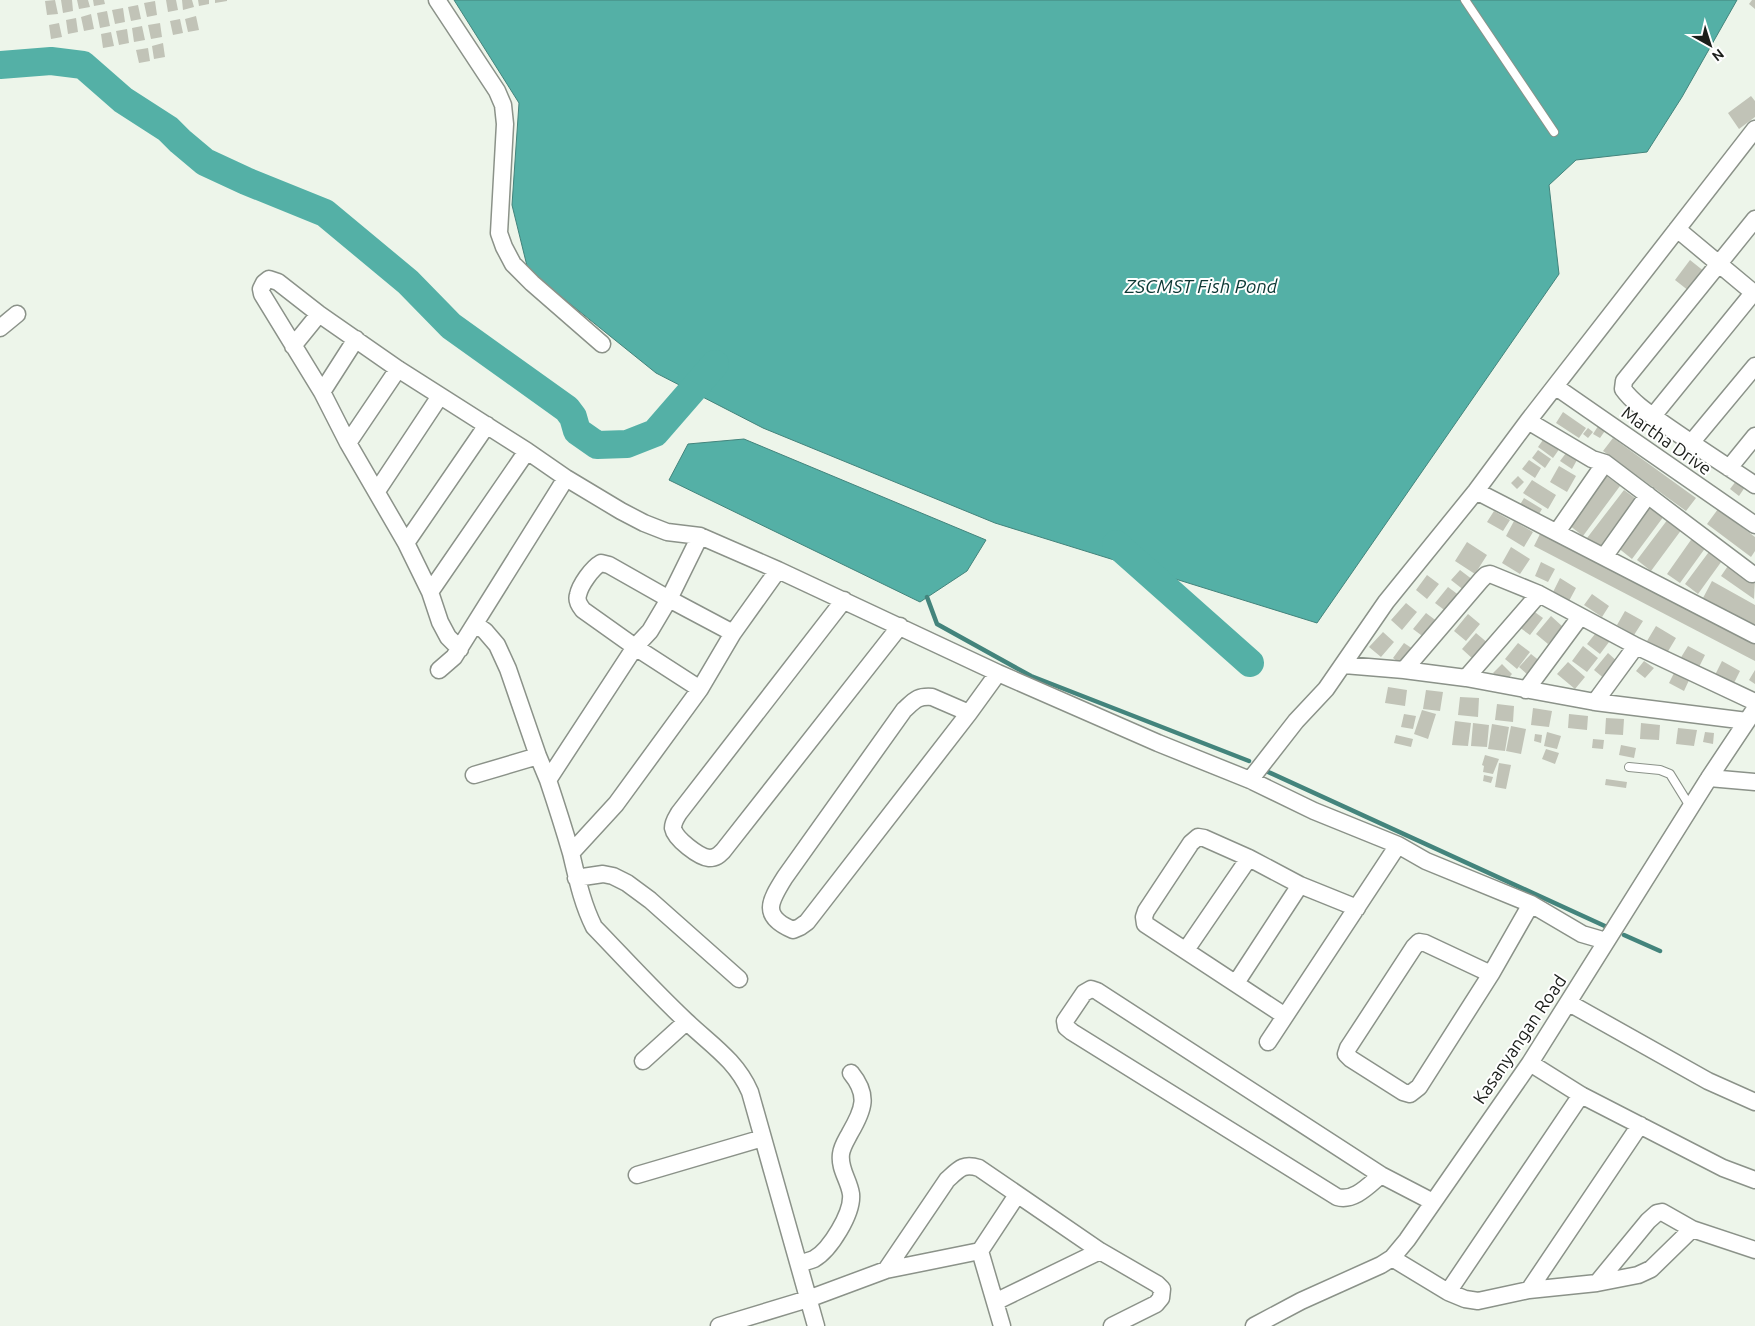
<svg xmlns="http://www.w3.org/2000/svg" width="1755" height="1326" font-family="Ubuntu,sans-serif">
<rect width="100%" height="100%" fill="#edf5ea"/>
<path fill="#54b0a6" stroke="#43847c" d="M454 0H1737L1682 97 1647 152 1576 160 1549 185 1559 274 1317 623 995 523 763 428 656 373 528 270 512 205 519 103Z
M744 439 986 540 967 571 920 602 669 480 688 444Z"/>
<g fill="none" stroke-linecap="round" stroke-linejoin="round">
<path stroke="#43847c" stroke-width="4.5" d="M927 597 937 624 1031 676 1249 761
M1266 771 1607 927
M1624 935 1660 951"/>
<path stroke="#54b0a6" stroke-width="28" d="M0 65 51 61 83 65 123 100 168 129 180 141 205 162 246 181 325 213 408 282 451 326 567 409 573 417 577 431 597 445 627 444 655 433 715 364
M1116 544 1250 663"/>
</g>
<path fill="#c1c3b7" d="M55 0 58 14 47 15 45 1Z
M61 0H72L73 11 63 13Z
M77 0H88L90 7 79 9Z
M93 0H104L105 4 94 6Z
M166 0H176L178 10 168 12Z
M182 0H192L194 7 183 10Z
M198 0H209V4L199 6Z
M215 0H227V1L215 3Z
M1752 0H1755V9L1749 4Z
M155 1 157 15 147 17 144 3Z
M138 5 141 19 131 21 128 7Z
M123 8 125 22 115 24 112 10Z
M107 11 110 26 100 28 97 13Z
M91 14 94 29 84 31 81 17Z
M196 16 199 30 188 32 185 19Z
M76 18 78 32 68 34 66 20Z
M180 19 183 33 173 35 170 21Z
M59 23 62 37 51 39 49 25Z
M160 23 162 37 151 39 148 25Z
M142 26 145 40 134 42 132 28Z
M127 29 129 43 119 45 116 31Z
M111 32 114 46 103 48 101 34Z
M163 43 165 57 154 59 152 46Z
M148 48 150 61 139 63 136 50Z
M1751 96 1755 101V117L1739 129 1728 113Z
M1690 260 1705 272 1689 291 1675 280Z
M1563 412 1586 428 1579 438 1556 423Z
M1602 420 1609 425 1600 438 1593 434Z
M1588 428 1593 432 1588 438 1583 434Z
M1545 437 1560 448 1553 458 1538 447Z
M1613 438 1696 498 1686 511 1603 451Z
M1538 450 1551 459 1545 468 1532 458Z
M1566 453 1577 460 1572 469 1560 461Z
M1529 460 1541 468 1535 478 1522 469Z
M1559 466 1576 476 1567 492 1550 482Z
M1605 475 1620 486 1583 536 1569 525Z
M1518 476 1524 482 1517 489 1511 483Z
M1532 480 1556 495 1548 509 1523 493Z
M1736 481 1745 487 1739 496 1730 489Z
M1624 490 1639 501 1602 549 1587 538Z
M1524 498 1542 509 1536 519 1518 508Z
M1649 504 1664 516 1632 559 1617 547Z
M1718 509 1755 537V551L1751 557 1707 524Z
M1494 511 1510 520 1503 531 1487 522Z
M1668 519 1682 529 1651 571 1637 560Z
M1514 521 1533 532 1524 547 1506 536Z
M1541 532 1755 644V661L1534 546Z
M1693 537 1706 547 1680 583 1667 574Z
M1467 542 1487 555 1475 574 1455 561Z
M1511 547 1530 559 1520 574 1502 563Z
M1711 549 1724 558 1698 594 1685 584Z
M1541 562 1555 569 1548 582 1535 576Z
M1730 563 1755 580 1754 599 1721 576Z
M1460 570 1473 580 1465 591 1451 580Z
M1427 575 1439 584 1427 599 1416 590Z
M1560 578 1576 588 1569 601 1553 592Z
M1712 581 1755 605V626L1703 598Z
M1448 587 1460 596 1447 612 1435 603Z
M1592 594 1609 606 1602 617 1584 605Z
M1406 603 1417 612 1402 630 1391 620Z
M1532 610 1543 618 1530 635 1519 627Z
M1625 611 1643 621 1634 635 1617 625Z
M1426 613 1438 622 1425 638 1413 629Z
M1468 614 1480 624 1466 641 1454 631Z
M1551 616 1563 627 1548 644 1536 634Z
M1656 626 1676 638 1667 653 1647 641Z
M1599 629 1612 638 1600 654 1587 644Z
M1383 632 1394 642 1381 657 1369 647Z
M1476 633 1489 644 1474 660 1462 649Z
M1404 643 1416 651 1404 666 1393 658Z
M1518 643 1530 652 1517 669 1505 659Z
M1583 646 1598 658 1587 672 1572 661Z
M1688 646 1705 655 1698 669 1680 659Z
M1608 653 1619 663 1606 680 1594 670Z
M1531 654 1541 662 1529 676 1519 667Z
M1644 661 1654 668 1645 678 1636 671Z
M1722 661 1740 671 1732 687 1714 677Z
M1568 662 1585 677 1575 689 1557 674Z
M1502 664 1512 674 1504 683 1493 673Z
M1755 670V684L1749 680Z
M1675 671 1690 678 1684 691 1669 683Z
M1388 687 1407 690 1405 706 1385 703Z
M1426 690 1443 692 1440 711 1423 709Z
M1460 697 1479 698 1478 717 1458 715Z
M1497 704 1514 706 1513 722 1495 720Z
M1533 708 1552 711 1549 727 1531 725Z
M1422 710 1436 714 1428 739 1414 734Z
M1404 714 1416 716 1413 729 1401 727Z
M1569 714 1588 716 1587 730 1568 728Z
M1606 718 1624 719 1623 735 1605 734Z
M1455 721 1471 723 1468 746 1452 745Z
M1473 723 1489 725 1487 747 1471 746Z
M1641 723 1660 725 1659 740 1640 739Z
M1492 724 1509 727 1505 751 1488 749Z
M1511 726 1526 729 1521 754 1506 751Z
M1678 728 1697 730 1694 746 1676 744Z
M1547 732 1561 736 1557 749 1544 746Z
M1705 732 1714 733 1713 744 1703 742Z
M1535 734 1542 735 1541 743 1534 741Z
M1396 735 1413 739 1411 747 1394 743Z
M1593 739 1604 740 1603 749 1592 748Z
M1621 745 1636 748 1634 758 1619 755Z
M1546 749 1559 753 1555 764 1542 759Z
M1485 755 1499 759 1493 774 1483 772 1484 766 1482 765Z
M1499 763 1511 765 1506 789 1495 787Z
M1484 775 1493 777 1491 783 1483 781Z
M1606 779 1627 782 1626 788 1605 785Z"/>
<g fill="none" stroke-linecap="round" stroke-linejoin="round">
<g stroke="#8b9289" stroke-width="10">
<path id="service" d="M1465 0 1554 132
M1629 767 1660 770 1670 774 1691 808"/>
</g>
<g stroke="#8b9289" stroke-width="19">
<path id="minor" d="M437 0 497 91 503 105 505 124 499 233 504 247 513 264 532 283 602 344
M1755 219 1624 381 1623 389C1633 403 1650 414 1664 424 1694 445 1725 465 1755 485
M1677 229 1755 294
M0 328 17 314
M293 346 319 314
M1556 387 1755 525
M322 392 356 339
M1653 416 1753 293
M1528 421 1592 459 1605 463 1752 574
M348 443 398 369
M1691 443 1755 366
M1729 468 1755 436
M377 491 440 396
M1476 491 1755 635
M1557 532 1605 463
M700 536 669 599 650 631 635 647 548 780C556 804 564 829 571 853 577 878 582 903 594 927 624 958 654 991 686 1021 710 1044 736 1060 750 1092L816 1326
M406 543 487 425
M1604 557 1648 495
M430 592 527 451
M844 600 679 813C676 818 673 822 673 828 675 839 699 857 709 858 716 858 719 855 723 851L900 626
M475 624 485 631 497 645 508 669 538 756 548 780
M460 649 448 637 440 622 430 592 406 543 348 443 322 392 262 294 261 289 264 283 269 279 278 282 319 314 398 369 527 451 566 478 621 511 644 523 667 532 700 536 778 570 998 673 1158 743 1250 780 1314 811 1398 845 1426 861 1531 904 1582 934 1606 941
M1344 665 1404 670 1466 678 1595 702 1747 721
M439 670 454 657 566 478
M1404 670 1481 580 1486 575 1490 574 1539 594 1636 646 1755 702
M1466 678 1539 594
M700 689 635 647 583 610C580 606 576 601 578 595 580 585 592 568 601 563L609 565 669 599 733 633
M1526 690 1580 617
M1595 702 1636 646
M969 713 932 697C917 696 915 700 904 710L785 877C770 901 760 916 793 930L800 927 807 922 969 713 998 673
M474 775 538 756
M1709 778 1755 782
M1250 780 1296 721 1326 689 1386 602 1476 491 1528 421 1755 129
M571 853 616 804 700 689 733 633 778 570
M576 878 603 874 613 876 627 883 650 900 739 979
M1186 950 1249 858
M1491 974 1425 943 1419 942 1414 947 1348 1048 1346 1054 1351 1059 1403 1092 1410 1094 1419 1087 1491 974 1531 904
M1236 983 1300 885
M1569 1003 1708 1081 1755 1102
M1285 1016 1145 924 1144 917 1146 911 1191 843 1198 837 1204 838 1249 858 1300 885 1357 908
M1268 1042 1398 845
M643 1061 686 1022
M1530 1063 1581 1095 1723 1168 1755 1180
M637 1175 763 1138
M1381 1175C1369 1185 1354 1202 1337 1197L1072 1032 1066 1027 1065 1021 1084 993 1091 989 1097 991 1381 1175 1433 1202
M980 1251 1002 1326
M1392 1258 1448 1292 1465 1299 1478 1301 1529 1290 1597 1283 1638 1275 1651 1269 1692 1229
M799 1264C804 1262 809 1261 814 1259 830 1250 853 1213 851 1194 849 1180 839 1169 841 1154 842 1146 847 1139 850 1133 864 1109 869 1095 851 1073
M886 1270 947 1180C959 1169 963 1163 979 1168L1100 1251 1157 1284 1162 1289 1161 1298 1156 1304 1112 1326
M1597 1283 1648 1221 1657 1213 1662 1212 1692 1229 1755 1250
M1529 1290 1640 1125
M1448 1292 1581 1095
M995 1302 1100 1251
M719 1326 808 1299 886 1270 980 1251 1017 1195
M1254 1326 1301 1301 1381 1265 1392 1258 1407 1240 1530 1063 1709 778 1755 709"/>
</g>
<use href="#service" stroke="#fff" stroke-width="8"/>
<use href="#minor" stroke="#fff" stroke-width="16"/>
</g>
<g text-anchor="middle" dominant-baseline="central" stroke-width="4" stroke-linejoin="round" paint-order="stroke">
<g font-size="18" fill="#1b1e1a" stroke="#fff">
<text transform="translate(1667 440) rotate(35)">Martha Drive</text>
<text transform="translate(1519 1039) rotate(-56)">Kasanyangan Road</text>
</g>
<g font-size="19" font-style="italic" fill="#0d3935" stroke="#fff">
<text x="1201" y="286">ZSCMST Fish Pond</text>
</g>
</g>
<g transform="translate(1710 45) rotate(141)" stroke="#ffffff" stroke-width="4" paint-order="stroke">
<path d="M0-4L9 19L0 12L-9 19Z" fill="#1b1e1a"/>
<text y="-8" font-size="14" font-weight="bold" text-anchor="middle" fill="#1b1e1a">N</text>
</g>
</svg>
